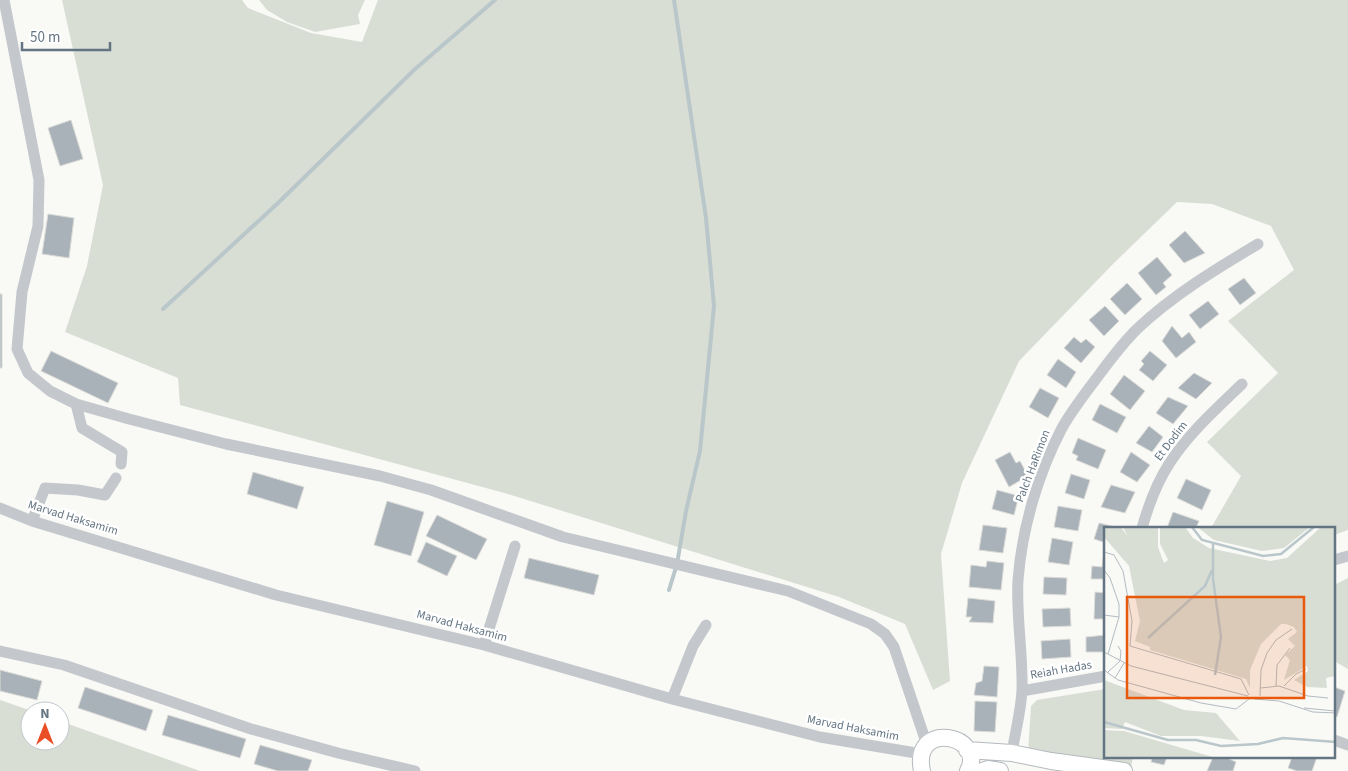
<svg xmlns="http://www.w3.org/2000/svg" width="1348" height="771" font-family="'Source Sans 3',sans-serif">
<rect width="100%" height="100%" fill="#f9f9f6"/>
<path fill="#d9ded5" d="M62 0H242L248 8 311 33 362 42 378 0H1348V530L1334 535V528H1211L1241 476 1207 442 1278 373 1228 321 1294 270 1271 226 1212 204 1177 202 1114 263 1019 361 962 483 941 554 950 681 933 690 905 624 839 597 508 494 180 405 178 378 65 332 87 266 103 185Z
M259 0H365L358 15 360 24 315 32 287 22 267 10Z
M1348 578V669L1334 661V585Z
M1105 689 1106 757H1133L1131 768 1028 752 1031 706 1037 700Z
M0 700 32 711H30V741H60V721L200 771H0Z"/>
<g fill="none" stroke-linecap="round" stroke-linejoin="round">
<path stroke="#b9c6ca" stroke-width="4" d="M163 309 277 204 414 70 495 0
M669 590 677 564 686 511 700 451 714 306 706 218 674 0"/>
</g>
<path fill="#a9b2b8" stroke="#dbdbd8" d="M71 120 83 159 60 166 48 128Z
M48 214 74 218 69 258 42 254Z
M1185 231 1205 253 1184 263 1169 245Z
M1157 257 1172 275 1163 283 1166 287 1156 295 1138 273Z
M1244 278 1256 293 1240 305 1228 289Z
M1127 283 1142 299 1125 315 1110 299Z
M0 294H2V368H0Z
M1208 301 1219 314 1200 329 1189 315Z
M1105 306 1119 321 1104 336 1089 320Z
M1172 326 1182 338 1189 332 1196 342 1176 358 1162 341Z
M1074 337 1081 343 1086 339 1095 347 1081 363 1064 348Z
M51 351 118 383 108 403 41 371Z
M1150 351 1167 365 1153 381 1139 370 1144 364 1141 361Z
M1058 359 1076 372 1066 388 1047 375Z
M1194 373 1212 383 1196 399 1178 388Z
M1124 375 1145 391 1130 410 1110 394Z
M1040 388 1059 398 1048 418 1029 407Z
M1168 397 1188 406 1173 424 1156 413Z
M1100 404 1126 417 1117 433 1092 420Z
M1149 426 1163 437 1152 452 1136 443Z
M1078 438 1106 450 1098 469 1076 460 1078 456 1072 453Z
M1010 452 1016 463 1020 461 1028 476 1009 487 995 460Z
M1131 452 1150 465 1137 482 1120 472Z
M253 472 304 487 297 509 247 494Z
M1071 474 1090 480 1084 499 1065 493Z
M1186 479 1211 490 1202 510 1177 498Z
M1111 485 1135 492 1125 513 1101 507Z
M997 490 1019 496 1014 515 992 509Z
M387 501 424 512 411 556 374 545Z
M1058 506 1082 510 1078 531 1054 527Z
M1173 512 1199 521 1196 528H1167Z
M437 515 487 539 476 560 426 536Z
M1099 523 1120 528H1106V543L1094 539Z
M983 525 1007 528 1003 553 979 550Z
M1052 538 1073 542 1069 565 1048 562Z
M426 542 457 556 447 576 417 562Z
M529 558 599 575 594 595 524 578Z
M1103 558H1106V579H1091L1092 566 1102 567Z
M987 561 1004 563 1001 590 969 587 971 565 986 567Z
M1044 577 1067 578 1066 595 1043 594Z
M1095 592 1106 593V619H1094Z
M968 598 995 601 993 623 969 622 972 617H966Z
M1070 608 1071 626 1043 627 1042 609Z
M1106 635V652H1086V637Z
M1070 639 1071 657 1042 659 1041 641Z
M984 666 999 667 997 697 974 695 976 683 982 681Z
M0 670 42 681 37 700 0 691Z
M85 687 153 710 146 731 78 708Z
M1334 687 1345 691 1337 717 1334 716Z
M975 701 997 702 995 732 974 731Z
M168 715 246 739 240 758 162 735Z
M260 745 312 760 308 771H278L254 764Z
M1149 757H1167L1164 765 1151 762 1152 758Z
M1213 757H1225L1236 762 1233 771H1207Z
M1292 757H1317L1312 771H1297L1288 768Z"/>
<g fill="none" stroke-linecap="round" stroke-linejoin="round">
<g stroke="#b4babf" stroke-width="18">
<path id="secondary" d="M967 750 1012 753 1051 761 1124 771
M922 771C911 719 987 735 968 771
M982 771 988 769 1000 771"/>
</g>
<path stroke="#c4c8cc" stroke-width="11" d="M4 0 39 180 38 226 22 292 17 349 28 373 50 391 76 404 129 419 226 444 380 476 431 490 563 537 788 591 871 624 885 634 894 647 927 745
M76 404 82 428 122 452 121 464
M0 508 32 521 276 595 484 645 672 699 820 737 922 754
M32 521 45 488 78 490 105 495 116 478
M1142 528C1148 507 1156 484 1169 464 1188 434 1216 409 1242 384
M1334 560 1348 556
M484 645 515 546
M0 651 64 665 251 729 338 753 415 771
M1022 691 1106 676
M672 699 693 646 706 625
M1334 740 1348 745
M1012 753C1015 733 1021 711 1022 690 1023 653 1016 617 1018 580 1022 528 1038 474 1062 428 1072 410 1086 392 1099 375 1110 360 1123 343 1137 329 1173 295 1216 269 1258 244"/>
<use href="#secondary" stroke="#fff" stroke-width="16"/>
</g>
<g text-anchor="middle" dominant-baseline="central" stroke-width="5" stroke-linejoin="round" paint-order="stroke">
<g font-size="12" fill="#637582" stroke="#fff">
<text transform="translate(1171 441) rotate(-53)">Et Dodim</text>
<text transform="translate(1033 466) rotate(-69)">Palch HaRimon</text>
<text transform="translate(73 518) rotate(17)">Marvad Haksamim</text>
<text transform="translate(462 626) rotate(15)">Marvad Haksamim</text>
<text transform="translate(1061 670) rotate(-10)">Reiah Hadas</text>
<text transform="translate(853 728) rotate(11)">Marvad Haksamim</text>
</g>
</g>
<g transform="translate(1104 527)">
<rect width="231" height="231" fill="#f9f9f6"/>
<path d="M0 0H17L24 10 19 0H54V20L60 36 64 33 56 17V0H81L89 11 105 21 166 34 183 31 217 0H231V149L222 151 223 161 203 160 190 153 204 144 203 139 180 153 186 133 181 128 191 119 184 112 193 105 190 100 182 97H177L157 117 146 143V161L142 152 46 123V120L31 114 36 94 25 39 0 10ZM93 0H206L180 21 158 24 110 13ZM0 153 80 183 112 186 136 214 97 209H57L21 195 18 202 0 201ZM0 203 20 204 112 231H0Z" fill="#d9ded5"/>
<path fill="none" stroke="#b9c6ca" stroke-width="2.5" d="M88 0 98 13 159 29 177 27 210 0M109 17V52L117 110 111 148M44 111 101 59 108 43M0 195 64 213H92L117 219 154 217 179 211 232 215"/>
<path fill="none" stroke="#b4bcc1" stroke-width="1" d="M0 25 10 28 19 44 28 94 26 119 137 152 145 168M0 43 6 51 15 77V90L4 127M0 88 15 90M0 125 27 139 144 169M0 143 14 153 97 176 132 182 145 172M4 145 16 134 17 124 14 119M11 151 20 136M172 159 173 138 186 121M180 159 192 147 202 142M157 161 175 159 204 169 224 171M156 169 157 143 163 126 172 113 188 102M150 172 175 174 209 185 232 186M200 181 231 184"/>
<path fill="#e8590c" fill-opacity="0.15" stroke="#e8590c" stroke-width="2.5" d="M23 70H200V171H23Z"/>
<rect width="231" height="231" fill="none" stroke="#637582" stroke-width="2.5"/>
</g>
<g transform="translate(45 726)"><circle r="24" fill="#ffffff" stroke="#c1c8cd"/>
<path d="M0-4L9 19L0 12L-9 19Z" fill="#e94e26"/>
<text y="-8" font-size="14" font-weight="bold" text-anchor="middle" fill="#637582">N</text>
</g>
<path d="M22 42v8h88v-8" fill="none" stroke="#637582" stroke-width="2.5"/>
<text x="30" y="42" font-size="15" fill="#637582" stroke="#ffffff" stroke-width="4" paint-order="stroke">50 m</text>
</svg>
